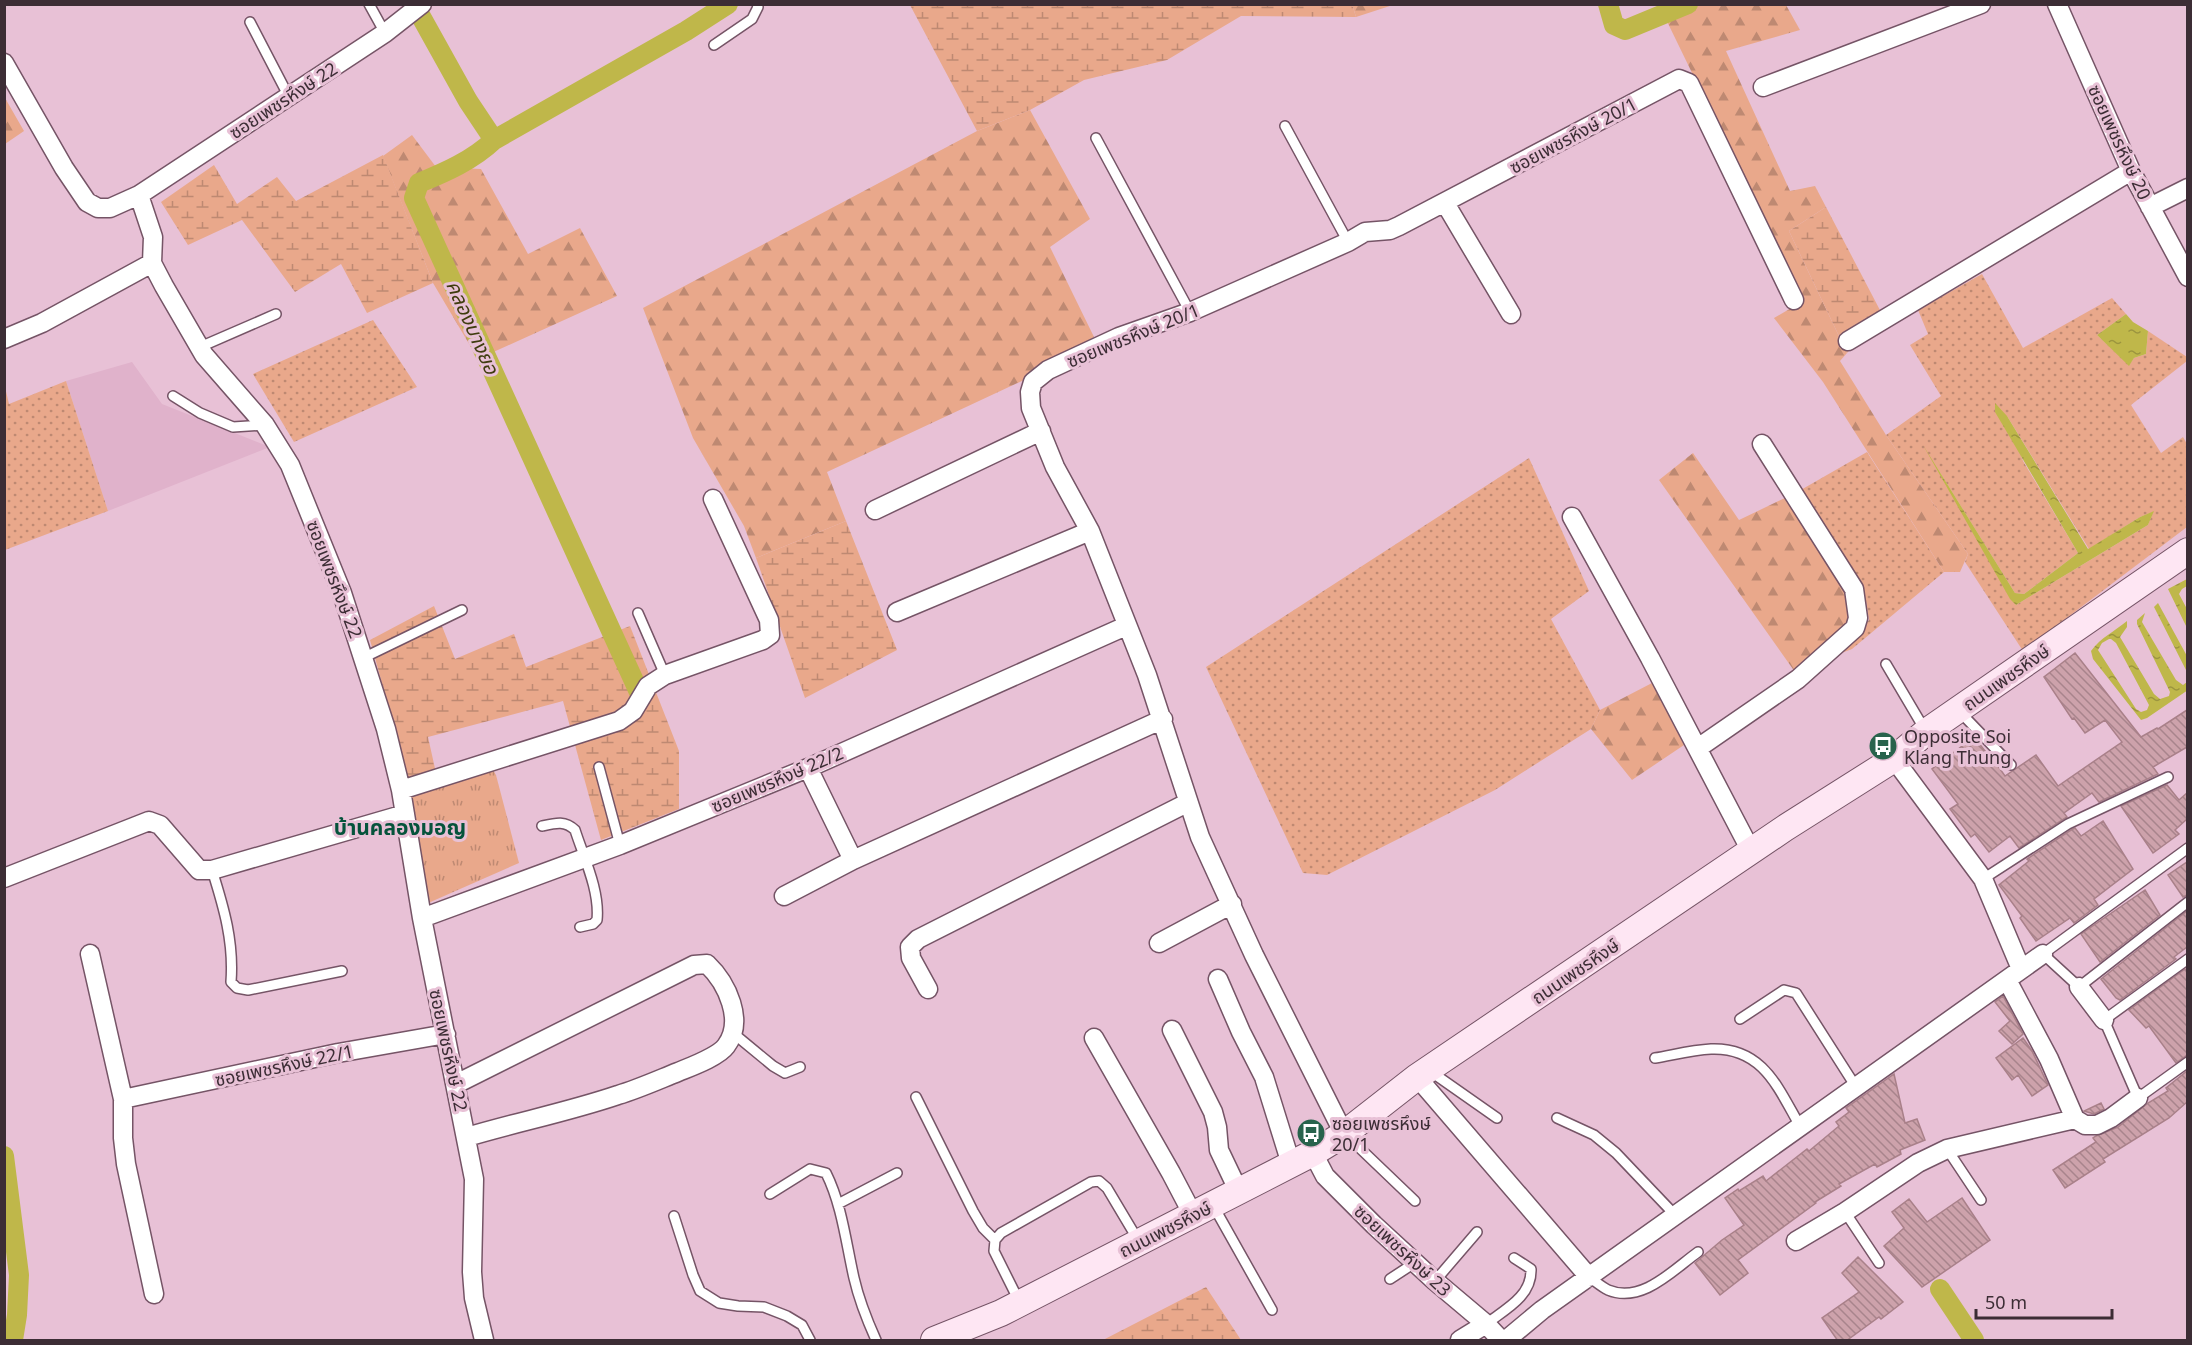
<svg xmlns="http://www.w3.org/2000/svg" width="2192" height="1345" font-family="'Noto Sans','Noto Sans Thai',sans-serif">
<defs>
<pattern id="grass-dots" width="8" height="8" patternUnits="userSpaceOnUse" patternTransform="scale(1.5)"><rect width="8" height="8" fill="#e9a88b"/><path d="M2 2h.1M6 6h.1" fill="none" stroke="#be8972" stroke-width="1.8" stroke-linecap="round"/></pattern>
<pattern id="forest-firs" width="22" height="20" patternUnits="userSpaceOnUse" patternTransform="scale(1.5)"><rect width="22" height="20" fill="#e9a88b"/><path d="M5 1l3.5 6h-7zM16 11l3.5 6h-7z" fill="#be8972"/></pattern>
<pattern id="wetland-marsh" width="20" height="14" patternUnits="userSpaceOnUse" patternTransform="scale(1.5)"><rect width="20" height="14" fill="#e9a88b"/><path d="M1 5h8M5 5V1M11 12h8M15 12V8" fill="none" stroke="#be8972"/></pattern>
<pattern id="park-tufts" width="24" height="20" patternUnits="userSpaceOnUse" patternTransform="scale(1.5)"><rect width="24" height="20" fill="#e9a88b"/><path d="M3 7l-1-3M5 7V3M7 7l1-3M15 17l-1-3M17 17v-4M19 17l1-3" fill="none" stroke="#be8972"/></pattern>
<pattern id="water-ripples" width="26" height="14" patternUnits="userSpaceOnUse" patternTransform="scale(1.5)"><rect width="26" height="14" fill="#bfb74a"/><path d="M2 4q2-2 4 0t4 0M15 11q2-2 4 0t4 0" fill="none" stroke="#9c953e"/></pattern>
<pattern id="building-back-hatch" width="6" height="6" patternUnits="userSpaceOnUse" patternTransform="scale(1.5)"><rect width="6" height="6" fill="#cda2ab"/><path d="M-1 5l2 2M0 0l6 6M5-1l2 2" fill="none" stroke="#a8848c"/></pattern>
</defs>
<rect width="100%" height="100%" fill="#e8c1d6"/>
<path fill="#e0b2cb" d="M132 362 162 404 270 447 108 511 66 381Z"/>
<path fill="url(#grass-dots)" fill-rule="evenodd" d="M1982 274 2023 348 2112 298 2126 314 2097 335 2129 365 2134 358 2146 354 2148 331 2187 357V361L2131 405 2161 453 2183 437 2187 444V527L2023 651 1965 562 1968 554 1886 435 1941 396 1910 345 1928 334 1918 310ZM2007 416 2089 549 2140 517 2153 512 2148 525 2016 605 1934 463 2015 593 2024 594 2078 553 2023 461Z
M373 320 417 387 294 442 253 374Z
M66 381 108 511 5 550V387L9 404Z
M1867 452 1944 572 1852 649 1839 654 1869 620 1866 601 1799 491Z
M1529 458 1589 591 1551 619 1600 710 1591 729 1495 790 1327 875 1303 873 1206 667Z"/>
<path fill="url(#forest-firs)" d="M1352 4 1393 5 1356 17Z
M1659 5H1786L1800 30 1726 51 1790 191 1815 186 1826 207 1789 231 1847 353 1840 361 1886 435 1968 554 1960 572H1944L1823 382 1774 318 1803 301Z
M5 98 24 131 5 144H4Z
M1030 110 1090 219 1050 247 1094 337 1022 381 827 472 846 521 756 558 744 526 693 438 643 308 977 131Z
M412 135 436 167 481 169 528 254 580 228 617 296 478 359 433 283 383 156Z
M1693 453 1739 520 1787 497 1843 588 1853 613 1840 634 1795 672 1659 480Z
M1652 683 1684 745 1632 780 1591 729 1600 710Z"/>
<path fill="url(#wetland-marsh)" d="M1352 4 1356 17 1241 16 1167 60 1084 80 1030 110 977 131 910 5Z
M383 155 433 283 367 313 341 264 295 292 242 220 188 245 161 202 214 165 237 204 277 177 296 201Z
M1826 207 1882 314 1847 353 1789 231Z
M846 521 897 650 805 698 756 558Z
M434 606 455 659 514 634 526 667 630 626 679 751V809L601 840 563 701 428 737 436 773 406 784 393 723 370 640Z
M1206 1287 1241 1340H1103Z"/>
<path fill="url(#park-tufts)" d="M486 758 496 775 519 863 426 904 406 784Z"/>
<path fill="url(#water-ripples)" fill-rule="evenodd" d="M2126 314 2133 322 2148 331 2146 354 2134 358 2129 366 2097 335Z
M1995 403 2007 416 2088 549 2140 517 2154 511 2148 525 2016 605 2010 599 1923 445 2015 593 2024 594 2078 553 1995 412Z
M2187 579V586L2182 589 2179 594 2187 609V628L2168 589Z
M2158 603 2187 656V672L2154 607Z
M2145 613 2142 622 2176 680 2183 685 2187 682 2188 690 2147 718 2141 720 2093 659 2091 651C2101 637 2114 632 2127 621V627L2120 637 2154 694 2160 699 2169 696 2170 692 2137 624V620ZM2109 639H2111L2116 643 2149 705 2147 710 2141 712 2136 709 2098 650 2102 643Z"/>
<g fill="none" stroke-linecap="round" stroke-linejoin="round">
<path stroke="#bfb74a" stroke-width="20" d="M414 4 468 101 494 140
M1608 4 1614 25 1625 30 1688 4
M639 692 414 198 419 183C446 172 473 160 494 140L686 31 728 4
M4 1156 19 1275 17 1315 13 1340
M1940 1289 1974 1340"/>
</g>
<path fill="url(#building-back-hatch)" stroke="#a98089" stroke-width="1.5" d="M2075 653 2141 737 2157 728 2158 729 2187 710V747L2153 767 2158 774 2099 802 2092 793 2064 813 2067 817 2019 848 2010 836 1989 852 1975 834 1971 837 1950 809 1958 804 1932 769 1974 737 1989 756 1990 755 2005 776 2036 755 2058 786 2122 742 2105 720 2085 733 2074 718 2072 719 2044 677Z
M2167 785 2179 800 2187 793V819L2175 830 2179 834 2153 853 2121 806Z
M2103 821 2133 869 2094 899 2098 905 2074 923 2070 918 2036 941 2020 918 2022 916 1999 885 2029 861 2027 859 2071 830 2075 828 2081 836Z
M2187 862V895L2183 897 2168 875Z
M2145 890 2160 915 2100 962 2081 934Z
M2187 911V947L2174 957 2176 959 2120 1000 2116 998 2101 979Z
M2185 969 2187 971V1055L2176 1063 2149 1026 2146 1028 2129 1010Z
M2003 996 2023 1034 2012 1044 1999 1031 2010 1021 1995 1002Z
M2023 1038 2032 1051 2048 1085 2032 1096 2018 1075 2012 1080 1996 1058Z
M2187 1071V1102L2169 1118 2103 1159 2105 1162 2065 1188 2053 1170 2096 1142 2093 1138 2096 1136 2118 1127 2148 1103 2168 1091 2166 1088Z
M1894 1074 1905 1123 1917 1119 1925 1140 1900 1150 1901 1154 1877 1167 1875 1164 1839 1184 1841 1186 1815 1202 1816 1203 1738 1260 1748 1273 1720 1295 1695 1263 1722 1240 1744 1225 1725 1198 1738 1189 1739 1191 1763 1176 1766 1181 1807 1149 1809 1151 1839 1126 1836 1122 1849 1112 1846 1108Z
M2101 1103 2104 1109 2094 1114 2084 1111Z
M1962 1198 1990 1240 1922 1287 1884 1246 1904 1228 1892 1212 1909 1199 1927 1222Z
M1858 1257 1903 1302 1881 1319 1879 1317 1846 1341H1838L1822 1318 1859 1292 1842 1273Z"/>
<g fill="none" stroke-linecap="round" stroke-linejoin="round">
<g stroke="#755466" stroke-width="12">
<path id="lane" d="M369 4 385 33
M250 22 289 97
M714 45 752 19 758 7 757 4
M1285 126 1348 242
M1096 138 1190 312
M200 347 276 314
M173 396 200 413 233 427 265 425
M638 613 665 675
M365 657 462 610
M1886 664 1925 730
M1959 711 2011 765
M599 767 620 845
M542 826C555 823 565 820 575 830 584 858 600 891 597 920L593 924 580 927
M2188 848 2043 954 2079 987 2188 902
M212 870C224 908 234 942 231 982L237 988 248 990 342 971
M1983 879 2068 824 2168 777
M2188 959 2104 1020 2138 1098 2188 1062
M1740 1019 1784 990 1796 993 1856 1087
M733 1033 773 1066 785 1073 800 1067
M1655 1058C1673 1055 1692 1050 1711 1049 1763 1047 1778 1088 1800 1126
M1430 1071 1497 1118
M916 1097 973 1211 983 1228 995 1240
M1557 1118 1594 1135 1616 1153 1675 1215
M1345 1134 1415 1201
M1947 1149 1981 1200
M770 1194 810 1169 826 1173C842 1205 846 1243 854 1278 859 1300 867 1320 876 1340
M838 1204 897 1173
M1214 1207 1272 1310
M1845 1212 1879 1263
M674 1216 693 1275 700 1291 719 1303 738 1306 764 1307 787 1316 802 1325 810 1340
M1589 1277C1595 1281 1602 1287 1608 1290 1642 1304 1673 1270 1698 1252
M1390 1279 1416 1262
M1435 1281 1477 1232
M1019 1301 994 1251 995 1240 1001 1233 1091 1182 1099 1181 1107 1188 1138 1240
M1486 1324C1506 1309 1532 1296 1531 1269L1514 1258"/>
</g>
<g stroke="#755466" stroke-width="21">
<path id="street" d="M422 4 385 33 139 195 153 237 152 263 164 286 204 355 265 425 290 465 342 593 386 729 401 790 422 918 474 1179 472 1272 474 1298 484 1340
M2057 4 2131 171 2188 277
M4 63 64 168 87 202 98 208H110L139 195
M1763 87 1981 4
M1445 203 1511 314
M2150 207 2188 188
M4 339 42 323 152 263
M1848 341 2131 171
M875 510 1041 431
M1572 517 1650 658 1751 851
M897 612 1090 531
M1698 748 1798 679 1855 628 1858 618 1854 589 1762 444
M1894 759 1983 879 2021 969
M808 768 853 860 1163 719
M401 790 619 721 633 711 648 686 665 675 763 640 770 635 769 620 713 499
M4 878 149 821 160 825 199 870H212L405 814
M784 896 853 860
M422 918 620 845 808 768 1126 626
M1159 943 1232 904
M90 954 123 1099V1138L126 1164 154 1294
M1218 979 1241 1032 1264 1077 1291 1164
M2007 980 2049 1059 2075 1119 2085 1125H2097L2111 1118 2138 1098
M2079 987 2104 1020
M928 989 911 958 910 947 918 939 1187 803
M1172 1030 1213 1112 1217 1127 1219 1150 1239 1192
M1094 1038 1171 1173 1193 1215
M1417 1077 1589 1277
M456 1084 694 965 707 964C727 983 745 1021 726 1046 718 1057 690 1067 678 1072 658 1080 638 1089 618 1095 568 1112 517 1122 467 1137
M123 1099 338 1053 446 1034
M1344 1134 1254 955 1200 837 1147 675 1090 531 1055 467 1031 408 1030 392 1033 382 1048 370 1119 337 1190 312 1348 242 1365 232 1390 230 1399 226 1679 79 1689 83 1794 300
M1313 1153 1325 1176 1374 1225 1435 1281 1486 1324 1501 1340
M1796 1241 1845 1212 1918 1163 1947 1149 2075 1119
M1460 1340 1486 1324
M1506 1340 1542 1310 2043 954"/>
</g>
<g stroke="#755466" stroke-width="28">
<path id="secondary" d="M934 1340 1001 1313 1313 1153 1344 1134 1417 1077 1785 828 1894 759 1926 732 2188 551"/>
</g>
<use href="#lane" stroke="#fff" stroke-width="9"/>
<use href="#street" stroke="#fff" stroke-width="18"/>
<use href="#secondary" stroke="#fee6f3" stroke-width="26"/>
</g>
<defs>
<g id="bus-disc" transform="scale(1.5)"><circle r="9.5" fill="#28634c" stroke="#e8c1d6"/><path d="M-5-6H5V4H4V6H2V4H-2V6H-4V4H-5ZM-3.5-4V0h7V-4ZM-3.5 1.2v1.5H-2V1.2ZM2 1.2v1.5H3.5V1.2Z" fill="#fff"/></g>
</defs>
<g fill-rule="evenodd">
<use href="#bus-disc" x="1883" y="746"/>
<use href="#bus-disc" x="1311" y="1133"/>
</g>
<g text-anchor="middle" dominant-baseline="central" stroke-width="6" stroke-linejoin="round" paint-order="stroke">
<g font-size="18" fill="#3c2d35" stroke="#e8c1d6">
<text transform="translate(283 100) rotate(-33)">ซอยเพชรหึงษ์ 22</text>
<text transform="translate(1573 135) rotate(-28)">ซอยเพชรหึงษ์ 20/1</text>
<text transform="translate(2120 142) rotate(65)">ซอยเพชรหึงษ์ 20</text>
<text transform="translate(1133 335) rotate(-22)">ซอยเพชรหึงษ์ 20/1</text>
<text transform="translate(335 579) rotate(69)">ซอยเพชรหึงษ์ 22</text>
<text transform="translate(2006 677) rotate(-35)">ถนนเพชรหึงษ์</text>
<text transform="translate(777 779) rotate(-23)">ซอยเพชรหึงษ์ 22/2</text>
<text transform="translate(1575 971) rotate(-34)">ถนนเพชรหึงษ์</text>
<text transform="translate(449 1050) rotate(78)">ซอยเพชรหึงษ์ 22</text>
<text transform="translate(284 1065) rotate(-12)">ซอยเพชรหึงษ์ 22/1</text>
<text transform="translate(1165 1229) rotate(-27)">ถนนเพชรหึงษ์</text>
<text transform="translate(1403 1250) rotate(43)">ซอยเพชรหึงษ์ 23</text>
</g>
<g font-size="18" fill="#3c2d35" stroke="#e8c1d6" text-anchor="start">
<text x="1904" y="736">Opposite Soi<tspan x="1904" dy="21">Klang Thung</tspan></text>
<text x="1332" y="1123">ซอยเพชรหึงษ์<tspan x="1332" dy="21">20/1</tspan></text>
</g>
<g font-size="20" font-style="italic" fill="#3f3c0e" stroke="#e8c1d6">
<text transform="translate(473 327) rotate(66)">คลองบางยอ</text>
</g>
<g font-size="21" font-weight="bold" fill="#05533b" stroke="#e8c1d6">
<text x="400" y="827">บ้านคลองมอญ</text>
</g>
</g>
<rect width="2192" height="1345" fill="none" stroke="#3c2d35" stroke-width="12"/>
<path d="M1976 1309v9h136v-9" fill="none" stroke="#3c2d35" stroke-width="3"/>
<text x="1985" y="1309" font-size="18" fill="#3c2d35" stroke="#e8c1d6" stroke-width="4.5" paint-order="stroke">50 m</text>
</svg>
